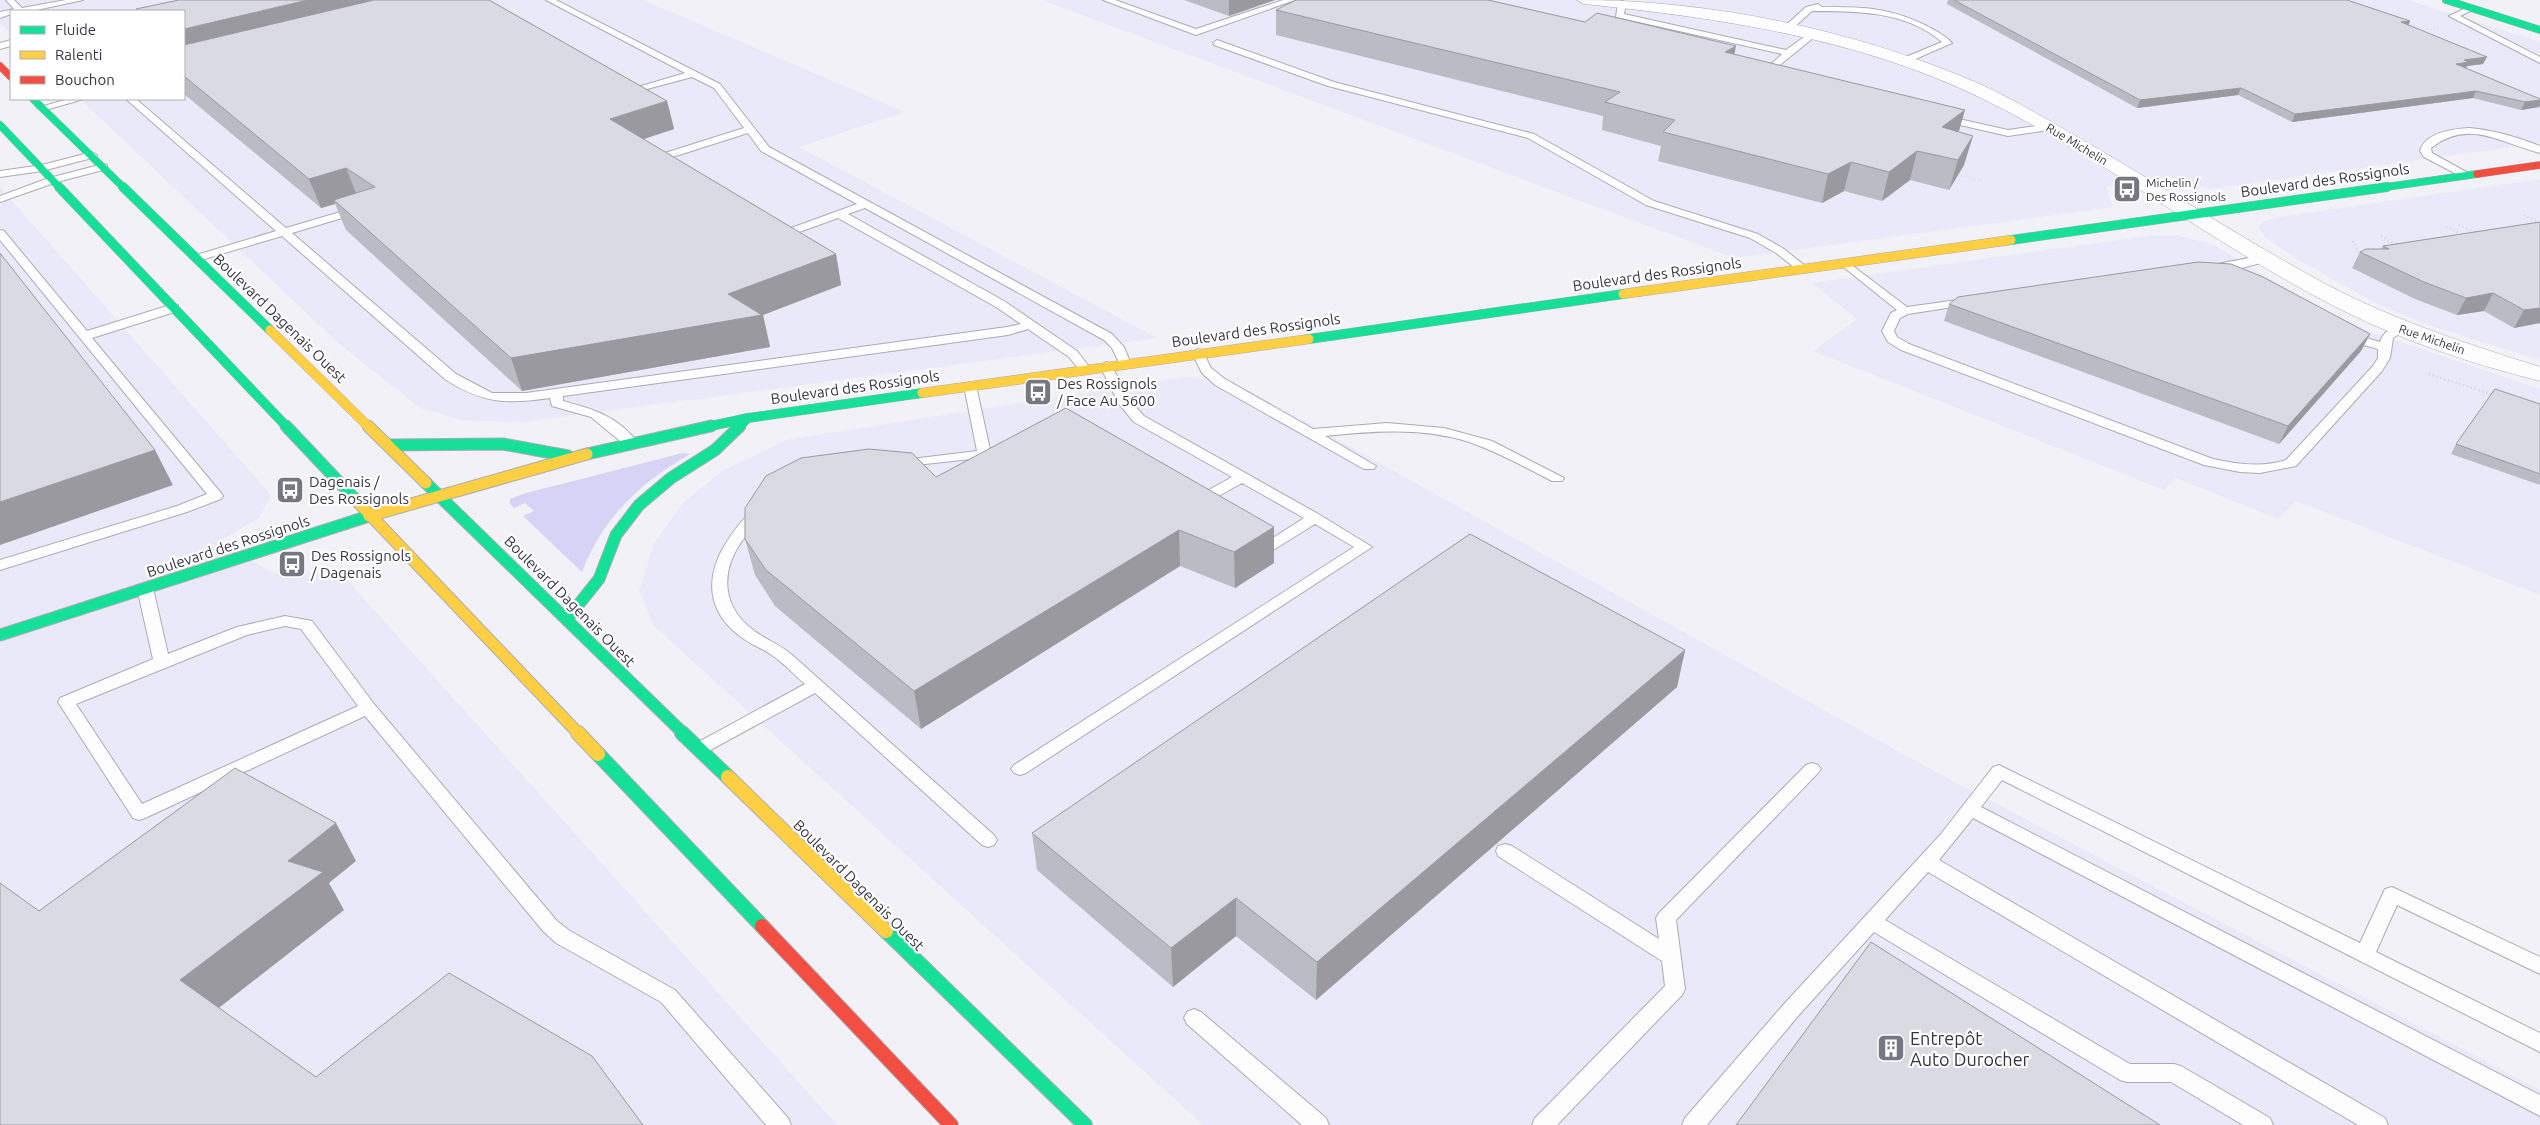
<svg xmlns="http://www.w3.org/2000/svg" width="2540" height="1125" font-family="Ubuntu,sans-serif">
<rect width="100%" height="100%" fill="#f1f1f7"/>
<path fill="#eae9f9" d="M0 0H643L905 112 799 147 1157 338 523 422 465 421 420 408 337 342 80 99H184V11H11V34L0 23Z
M1042 0H2408L2540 42V143L2209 189 2170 177 2106 187 2113 207 1734 258Z
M2540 179V360L2431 326 2377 304 2299 260 2266 238 2259 228 2261 223 2274 218Z
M0 187 271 495 259 518 219 541 273 573 340 572 837 1125H0Z
M2155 235H2177L2214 245 2307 301 2371 332 2540 389V595L2296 501 2278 519 2176 478 2164 490 1813 351 1857 319 1812 283Z
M1184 377 1232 381 1923 765 2540 1090V1125H1203L654 626 639 591 654 543 683 503 722 471 786 440Z"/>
<path fill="#d7d3f4" d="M683 453 690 454C640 483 603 517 582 572L523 516 534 511 525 503 514 508 510 504V499L526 493Z"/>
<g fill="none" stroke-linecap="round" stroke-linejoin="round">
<g stroke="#acabb3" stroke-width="2">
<path id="lane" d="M6 0H14L22 8 66 0H83L32 11H11V14L0 18V12L14 9Z
M546 0H556L720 84 769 147 1112 334 1124 347 1131 364 1125 368 1121 367 1112 348 1104 340 865 208 848 214 1004 301 1077 351 1091 369 1089 372H1081L1069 357 1028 329 1008 335 563 396V401C593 409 618 416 638 443L631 447 626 446 591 417 552 406 550 398C507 404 484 404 446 380L282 236 201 260H193V256L276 231 126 99H136L286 228 354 208H362V212L292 233 456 374 492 393H526L1007 327 1021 324 996 307 838 218 788 236H780V232L857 204 761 151 748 133 657 162H649V158L744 128 714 88 692 77 621 96V92L685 73Z
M1103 0H1115L1196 29 1283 0H1295L1196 35Z
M1622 1 1626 3 1624 14 1786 50 1811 32 1818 34 1770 73 1754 67 1758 64 1768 67 1782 54 1616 17 1618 3Z
M1818 4 1822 7C1863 7 1889 7 1927 26 1936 31 1945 35 1952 43L1904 64 1900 61 1901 59 1942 42C1906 11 1857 11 1812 11L1791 30H1785V26L1806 7Z
M2470 6 2477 8 2460 16 2540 57V63L2449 16Z
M11 40V46L0 49V43Z
M1217 40 1334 82 1534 134 1654 201 1758 234 1784 249 1809 269 1803 272 1799 271 1776 253 1750 238 1646 205 1528 138 1328 86 1214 45 1213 43Z
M68 99H84L42 111 37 108Z
M1941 115 2008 130 2049 124 2054 127 2049 130 2008 136 1938 120 1936 118Z
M2469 128C2494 130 2517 137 2540 146V153C2500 143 2469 118 2431 148L2432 153 2470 174 2471 176 2466 179 2424 157 2420 151C2425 132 2453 129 2469 128Z
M92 152 97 155 96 157 42 171 0 177V171L42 165Z
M103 164 107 165V169L57 182 0 202V196L49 178Z
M0 230 4 231 87 331 170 305H178V311L92 338 221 493 223 496 221 499 187 512 0 570V560L177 506 207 494 0 240Z
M2266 255 2270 256V260C2257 264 2218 277 2208 267 2211 264 2257 257 2266 255Z
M1845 260 1907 307 1972 298V304L1908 314 1900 318 1894 331 1897 337 1909 344 2213 459C2237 464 2262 468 2286 460L2373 366 2378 358V349L2342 339 2340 336 2342 333 2346 332 2380 342C2383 332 2391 328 2401 325L2407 329 2393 338 2390 358 2382 371 2296 466 2260 473 2240 472 2204 465 1901 350 1888 342 1882 331 1891 313 1897 310 1841 265V261Z
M1198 349 1202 350 1211 368 1225 379 1313 429 1387 423 1444 428 1492 441 1564 478 1562 481H1552C1525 467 1498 452 1469 442 1423 427 1373 431 1325 436L1376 466 1374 469H1364L1215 385 1202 373 1192 353Z
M1106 362 1110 363 1132 403 1144 416 1320 515 1372 547 1026 773 1020 775 1014 773 1011 769 1014 765 1354 547 1315 524 1270 552H1260L1258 549 1260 546 1304 518 1242 483 1201 506H1191L1189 503 1191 500 1232 477 1134 422 1119 404 1100 366Z
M970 382 976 386 991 454 989 457 898 467 896 464 903 460 977 451 964 386Z
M760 508 767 512C760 522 750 531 742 541 720 572 722 606 752 629 764 639 779 644 791 654L994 835 997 840 994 845 988 847 982 845 815 693 705 753 699 755 693 753 690 749 693 745 805 684C793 674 783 662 770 654 762 648 752 645 744 639 707 614 704 578 726 543 733 532 747 511 760 508Z
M145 583 153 588 168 654 237 627 285 616 312 621 374 704 557 921 570 931 675 990 788 1118 791 1125H766L661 1002 556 943 543 931 365 716 145 818 139 820 133 818 58 702 60 698 153 659 137 588ZM285 626 301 629 358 706 142 804 76 704 247 635Z
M1812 763 1818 765 1821 769 1818 773 1676 920 1685 989 1682 995 1557 1125H1532L1535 1118 1665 986 1662 961 1498 856 1496 851 1498 846 1505 844 1512 846 1659 939 1656 918 1659 913 1806 765Z
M1999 765 2360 943 2385 889 2392 887 2540 957V974L2397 905 2376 952 2540 1033V1052L2002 780 1981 807 2540 1095V1116L1973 818 1939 860 2385 1118 2388 1125H2358L1928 872 1885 920 2130 1064H2174L2181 1066 2270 1118 2273 1125H2243L2171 1082H2127L2120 1080 1874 932 1798 1016 1707 1125H1682L1685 1118 1784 1004 1941 834 1993 767Z
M1194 1009 1201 1012 1326 1118 1329 1125H1302L1187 1024 1184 1018 1187 1012Z"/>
</g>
<g stroke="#acabb3" stroke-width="1">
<path id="street" d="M1577 0C1713 0 1855 30 1980 84 2015 100 2048 120 2081 139 2159 184 2233 233 2311 276 2384 317 2461 342 2540 367V381C2468 363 2395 338 2330 304 2210 242 2104 158 1983 99 1859 38 1720 18 1584 4Z"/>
</g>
<g stroke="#acabb3" stroke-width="8">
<path id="fast-far3" d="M2446 0 2540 30
M33 99 124 188
M0 125 60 188
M2379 188 2477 174"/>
</g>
<g stroke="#acabb3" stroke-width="10">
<path id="fast-far2" d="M59 187 287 427
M123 187 270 330
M2011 240 2387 187
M1309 339 1623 294
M706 427 748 418 922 393
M738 427 748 418"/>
</g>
<g stroke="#acabb3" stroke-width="13">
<path id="fast-far1" d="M286 426 355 499
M390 445 503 444 568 456
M587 454 711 426
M426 483 684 734
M567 619 599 579 616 535 639 505 671 478 715 450 740 426
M0 635 369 516"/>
</g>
<g stroke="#acabb3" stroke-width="16">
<path id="fast" d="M682 733 728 777
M598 754 762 926
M886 931 1085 1125"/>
</g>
<g stroke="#acabb3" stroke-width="10">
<path id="slow-far2" d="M1623 294 2011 240
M270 330 369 427
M922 393 1309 339"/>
</g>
<g stroke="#acabb3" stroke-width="13">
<path id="slow-far1" d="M368 426 426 483
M355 499 579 734
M369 516 587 454"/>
</g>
<g stroke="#acabb3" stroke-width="16">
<path id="slow" d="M578 733 598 754
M728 777 886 931"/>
</g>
<g stroke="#acabb3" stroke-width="8">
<path id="jam-far1" d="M0 66 11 77
M2477 174 2540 165"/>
</g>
<g stroke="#acabb3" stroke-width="16">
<path id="jam" d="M762 926 951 1125"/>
</g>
<path stroke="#d2d2d5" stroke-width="2" stroke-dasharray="0.5 2.5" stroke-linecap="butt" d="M2406 22 2425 30 2438 28
M1958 175 1983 181"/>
<path stroke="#d2d2d5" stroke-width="2.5" stroke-dasharray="1 3" stroke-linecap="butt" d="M2524 215 2540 224
M2459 225 2476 233
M2446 227 2463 235
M2381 236 2397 245
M2353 241 2361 257
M2429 374 2494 395"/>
<use href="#lane" fill="#fdfdfe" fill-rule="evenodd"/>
<use href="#street" fill="#fdfdfe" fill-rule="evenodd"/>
<use href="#fast-far3" stroke="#16e098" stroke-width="7"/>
<use href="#fast-far2" stroke="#16e098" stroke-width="9"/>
<use href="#fast-far1" stroke="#16e098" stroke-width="11"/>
<use href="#fast" stroke="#16e098" stroke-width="14"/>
<use href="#slow-far2" stroke="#ffcf43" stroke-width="9"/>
<use href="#slow-far1" stroke="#ffcf43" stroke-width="11"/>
<use href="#slow" stroke="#ffcf43" stroke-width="14"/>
<use href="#jam-far1" stroke="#f24e42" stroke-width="7"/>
<use href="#jam" stroke="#f24e42" stroke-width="14"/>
</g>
<path fill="#bbbbc3" d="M179 0H489L667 101 674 129 643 139 836 254 841 285 763 315 770 347 522 391 346 230 335 204 321 208 184 94V11H137L136 9Z
M1184 0H1275L1229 16Z
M1948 0H2347L2410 21 2408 25 2483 64 2467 66 2466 68 2539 107 2521 110 2473 98 2292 122 2238 95 2137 108 1947 4Z
M1276 10 1735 55 1959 132 1964 165 1949 190 1910 180 1882 201 1844 191 1822 203 1658 161 1661 146 1602 130 1603 116 1276 35Z
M2540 222V323L2514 328 2484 311 2457 315 2415 299 2352 268 2360 252 2381 249 2383 246Z
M1949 304 2370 334 2361 351 2279 444 1944 321Z
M2540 404V485L2451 454 2456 444Z
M936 477 1274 527V563L1235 588 1180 566 921 729 775 606 755 575 745 539Z
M1685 650 1677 687 1316 1000 1236 936 1173 987 1037 870 1032 833Z"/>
<path fill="#99999f" d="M308 0H421L184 58V29Z
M1229 0H1275L1229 16Z
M2410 21 2407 28 2401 22Z
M1736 46 1731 72 1725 52Z
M2487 57 2483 64 2467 66 2466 69 2456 64 2464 60Z
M2241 88 2238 95 2137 108 2140 100Z
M2476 91 2473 98 2292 122 2295 114Z
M2540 100V106L2539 107 2521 110 2525 102Z
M667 101 674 129 617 148 610 119Z
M1965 110 1957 138 1934 156 1942 127Z
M1973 136 1964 165 1949 190 1958 160Z
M1917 151 1910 180 1882 201 1889 172Z
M1851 162 1844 191 1822 203 1828 174Z
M346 168 358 198 334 200 335 204 321 208 309 179Z
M836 254 841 285 763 315 770 347 522 391 511 358 728 294Z
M2493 293 2484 311 2457 315 2466 298Z
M2540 308V323L2514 328 2524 310Z
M2370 334 2361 351 2279 444 2288 426Z
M155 450 173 485 0 545V502Z
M1274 527V563L1235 588 1234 552Z
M1179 530 1180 566 921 729 914 691Z
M1685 650 1677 687 1316 1000 1317 962Z
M336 823 356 861 329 883 344 910 206 1018 180 980 288 861Z
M1236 898V936L1173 987 1171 948Z"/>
<path fill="#dadae3" stroke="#99999f" d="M179 0H308L184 29V11H138L136 9Z
M374 0H489L667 101 610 119 836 254 728 294 762 315 511 358 334 200 375 187 346 168 309 179 184 76V45Z
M1296 0H1488L1585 22 1597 13 1736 46 1725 52 1965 110 1942 127 1973 136 1958 160 1917 151 1889 172 1851 162 1828 174 1663 132 1675 120 1605 102 1620 92 1276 10Z
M1954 0H2347L2410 21 2401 22 2487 57 2464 60 2469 62 2456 64 2540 99V100L2525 102 2476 91 2295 114 2241 88 2140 100Z
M2540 222V308L2524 310 2493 293 2466 298 2424 282 2360 252 2366 249H2389L2383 246Z
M0 253 155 450 0 502Z
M2198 262 2231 264 2263 277 2370 334 2288 426 1949 304 1958 297Z
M2495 389 2540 404V474L2456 444Z
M1066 408 1274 527 1234 552 1179 530 914 691 766 570 745 539V508L766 476 801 458 869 449 912 453 936 477Z
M1470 534 1685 650 1317 962 1236 898 1171 948 1032 833Z
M235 768 336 823 288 861 323 872 180 980 316 1077 449 973 592 1056 643 1125H0V883L39 911Z
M1871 942 2160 1125H1736Z"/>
<defs>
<g id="bus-square" transform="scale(1.4375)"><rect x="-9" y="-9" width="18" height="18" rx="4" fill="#777781" stroke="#fff"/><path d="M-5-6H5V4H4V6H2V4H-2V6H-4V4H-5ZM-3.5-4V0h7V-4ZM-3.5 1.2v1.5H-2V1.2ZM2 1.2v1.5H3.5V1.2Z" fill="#fff"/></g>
<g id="building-square" transform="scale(1.4375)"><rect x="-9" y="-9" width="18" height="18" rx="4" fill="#777781" stroke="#fff"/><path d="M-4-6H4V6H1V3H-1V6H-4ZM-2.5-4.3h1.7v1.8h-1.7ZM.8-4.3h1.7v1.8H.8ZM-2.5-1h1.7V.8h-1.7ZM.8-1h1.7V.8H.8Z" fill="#fff"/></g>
</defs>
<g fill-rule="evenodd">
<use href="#bus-square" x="2127" y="189"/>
<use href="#bus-square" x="1038" y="392"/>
<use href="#bus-square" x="290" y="490"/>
<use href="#bus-square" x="292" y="564"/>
<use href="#building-square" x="1891" y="1048"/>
</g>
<g text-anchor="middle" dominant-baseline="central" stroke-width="4.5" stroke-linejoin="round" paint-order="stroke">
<g font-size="12" fill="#363541" stroke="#fff">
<text transform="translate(2077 144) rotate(31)">Rue Michelin</text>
<text transform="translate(2432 339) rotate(19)">Rue Michelin</text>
</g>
<g font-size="12" fill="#363541" stroke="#fff" text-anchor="start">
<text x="2146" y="182">Michelin /<tspan x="2146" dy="14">Des Rossignols</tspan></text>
</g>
<g font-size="15" fill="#363541" stroke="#fff">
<text transform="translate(2325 180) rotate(-8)">Boulevard des Rossignols</text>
<text transform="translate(1657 274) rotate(-8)">Boulevard des Rossignols</text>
<text transform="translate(280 318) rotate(44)">Boulevard Dagenais Ouest</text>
<text transform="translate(1256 330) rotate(-8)">Boulevard des Rossignols</text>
<text transform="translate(855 387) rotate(-8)">Boulevard des Rossignols</text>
<text transform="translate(228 546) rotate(-18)">Boulevard des Rossignols</text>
<text transform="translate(570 601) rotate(45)">Boulevard Dagenais Ouest</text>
<text transform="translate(859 885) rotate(45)">Boulevard Dagenais Ouest</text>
</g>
<g font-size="15" fill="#363541" stroke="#fff" text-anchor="start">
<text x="1057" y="383">Des Rossignols<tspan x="1057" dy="17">/ Face Au 5600</tspan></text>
<text x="309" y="481">Dagenais /<tspan x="309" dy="17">Des Rossignols</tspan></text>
<text x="311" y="555">Des Rossignols<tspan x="311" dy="17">/ Dagenais</tspan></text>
</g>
<g font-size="18" fill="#363541" stroke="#fff" text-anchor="start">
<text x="1910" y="1038">Entrepôt<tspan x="1910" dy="21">Auto Durocher</tspan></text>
</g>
</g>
<rect x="10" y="10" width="175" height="90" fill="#ffffff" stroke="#afaeb3"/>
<rect x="20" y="26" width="25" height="8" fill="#16e098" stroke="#afaeb3"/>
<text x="55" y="35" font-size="15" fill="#363541">Fluide</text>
<rect x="20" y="51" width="25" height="8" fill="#ffcf43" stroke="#afaeb3"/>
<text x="55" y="60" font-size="15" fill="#363541">Ralenti</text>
<rect x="20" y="76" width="25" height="8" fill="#f24e42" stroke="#afaeb3"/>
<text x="55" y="85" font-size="15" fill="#363541">Bouchon</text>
</svg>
